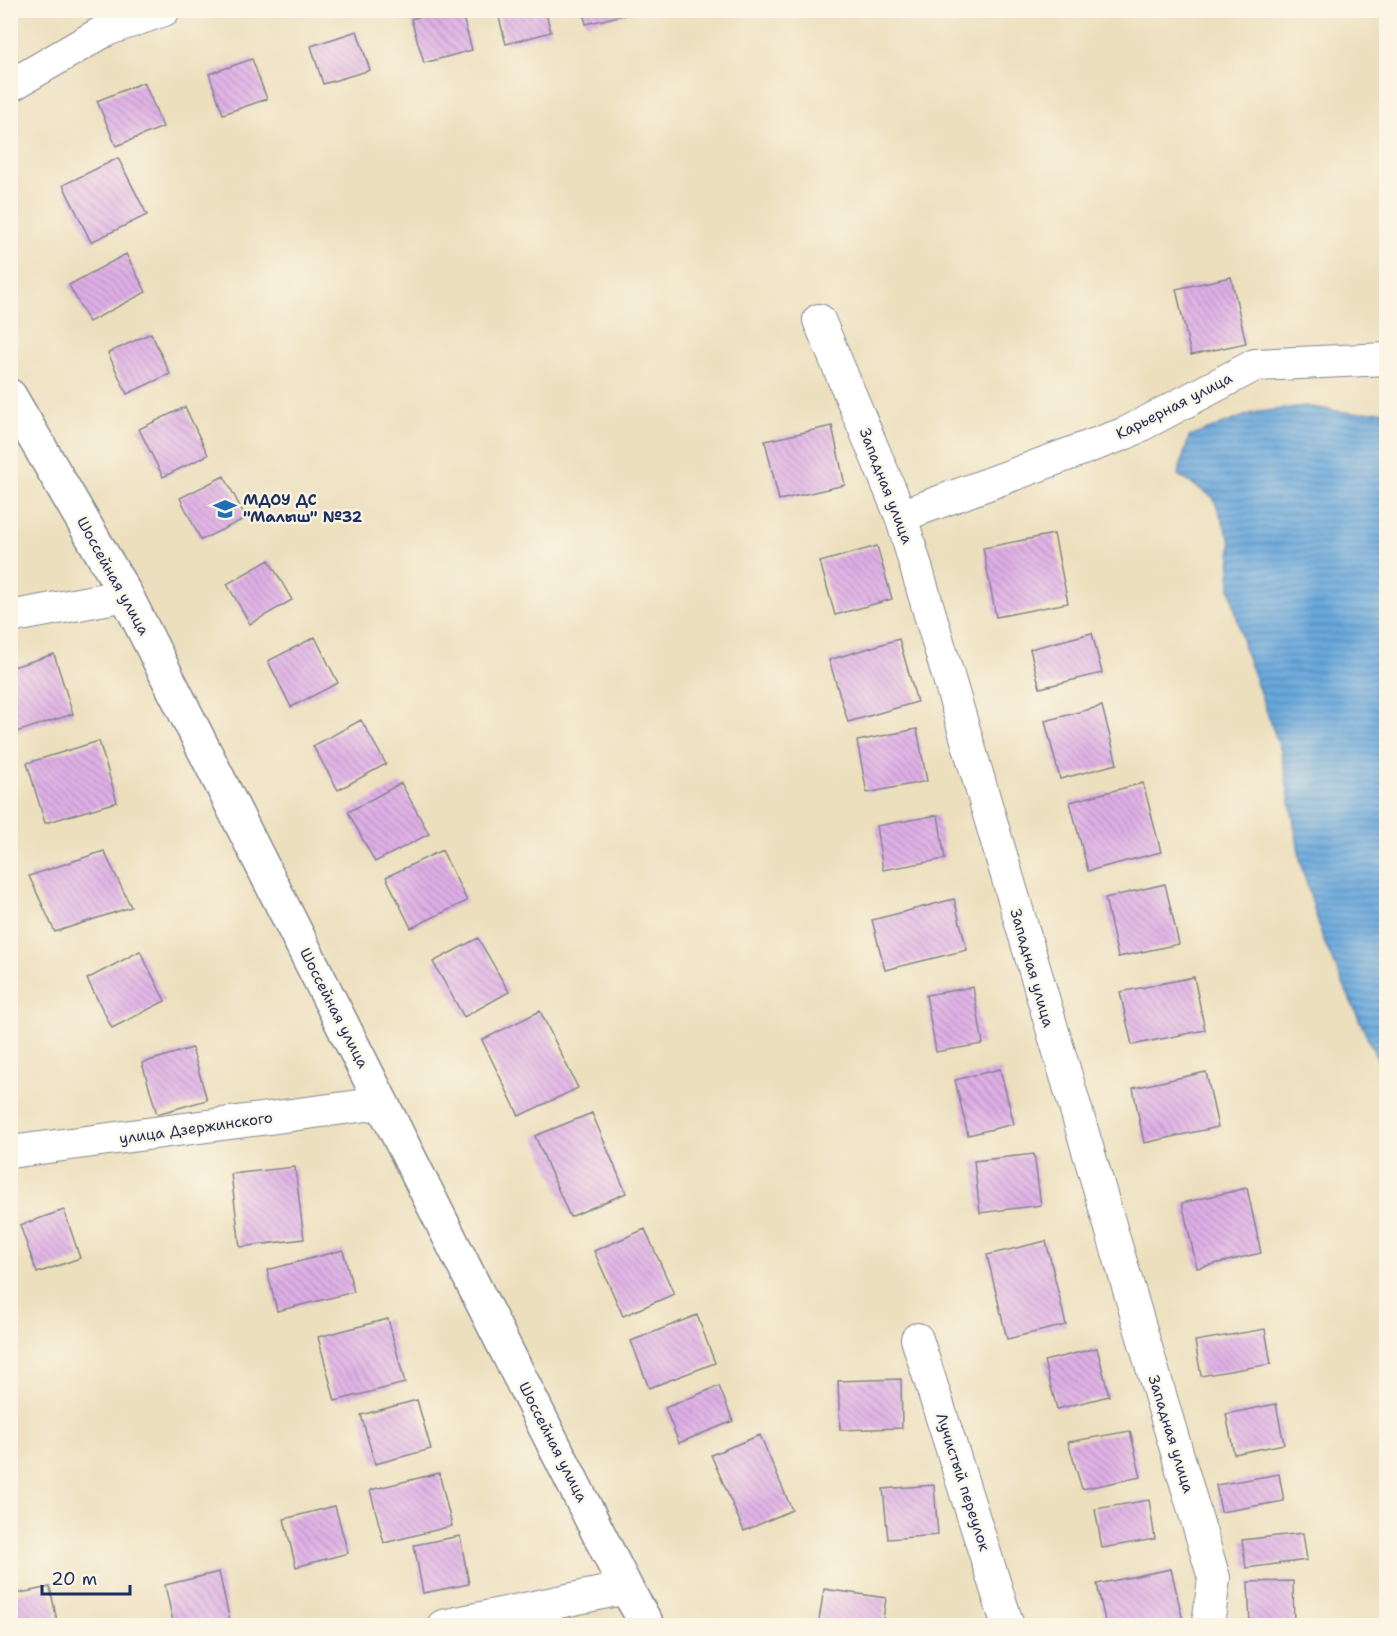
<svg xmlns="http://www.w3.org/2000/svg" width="1397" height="1636" font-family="'Shantell Sans',sans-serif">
<defs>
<pattern id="water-rules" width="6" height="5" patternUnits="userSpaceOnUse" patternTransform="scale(1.5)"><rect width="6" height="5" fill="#69a8dc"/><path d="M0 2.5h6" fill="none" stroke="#5689b6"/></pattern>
<pattern id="building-back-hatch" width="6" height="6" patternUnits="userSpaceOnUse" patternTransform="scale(1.5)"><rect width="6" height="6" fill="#dfafe6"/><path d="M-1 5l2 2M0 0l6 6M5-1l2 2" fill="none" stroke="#b48fbe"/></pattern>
</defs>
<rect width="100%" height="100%" fill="#fcf5e5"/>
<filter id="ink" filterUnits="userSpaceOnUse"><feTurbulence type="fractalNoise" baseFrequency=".0167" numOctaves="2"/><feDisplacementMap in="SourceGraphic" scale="12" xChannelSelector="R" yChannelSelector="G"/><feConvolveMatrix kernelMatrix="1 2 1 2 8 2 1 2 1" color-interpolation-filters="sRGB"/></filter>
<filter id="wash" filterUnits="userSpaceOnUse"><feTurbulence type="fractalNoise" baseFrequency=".008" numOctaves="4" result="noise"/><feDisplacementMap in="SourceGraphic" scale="24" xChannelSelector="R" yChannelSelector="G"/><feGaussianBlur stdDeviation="1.35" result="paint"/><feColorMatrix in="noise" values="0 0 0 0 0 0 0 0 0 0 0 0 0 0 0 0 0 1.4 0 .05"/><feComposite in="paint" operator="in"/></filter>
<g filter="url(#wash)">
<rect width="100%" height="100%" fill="#ecdfbd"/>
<path fill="url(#water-rules)" stroke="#426c9d" stroke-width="1.5" d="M1304 406 1351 413 1386 411V1079L1323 939 1302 868 1281 751 1245 651 1230 588 1231 542 1213 497 1178 475 1189 437 1253 413Z"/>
<g id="blocks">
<path fill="url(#building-back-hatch)" d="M441 10H461L472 50 424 63 411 19Z
M497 10H545L551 32 506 44Z
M583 10H627V14L586 24Z
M357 31 370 70 323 84 311 46Z
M252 59 267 99 223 114 209 74Z
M144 82 163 127 116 146 97 101Z
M118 158 147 215 91 242 63 185Z
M126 254 146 292 89 322 69 285Z
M1231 277 1246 343 1191 355 1176 289Z
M151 333 170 374 127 394 108 353Z
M185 407 208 455 163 477 139 429Z
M832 426 845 485 779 500 765 441Z
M224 476 246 518 201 540 180 498Z
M1054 534 1068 603 996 617 983 548Z
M877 546 892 599 835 615 820 562Z
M269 560 292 600 250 624 227 584Z
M1092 633 1102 673 1040 688 1030 649Z
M315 637 338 683 291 707 268 661Z
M899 639 917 702 848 722 829 660Z
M54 654 73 714 10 734V668Z
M1102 706 1117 764 1060 779 1045 721Z
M361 720 386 764 338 790 313 746Z
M917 729 927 781 867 793 857 741Z
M99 741 117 802 45 823 27 763Z
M401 783 429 834 375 862 348 812Z
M1143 783 1161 852 1088 871 1070 802Z
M938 815 945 859 883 870 876 826Z
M442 850 467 901 411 928 386 877Z
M104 851 131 907 55 932 29 876Z
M1165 884 1179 944 1118 957 1105 898Z
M954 899 967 950 885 970 872 920Z
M478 938 509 992 464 1017 433 962Z
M140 951 165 1001 112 1028 87 979Z
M1194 977 1205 1030 1132 1045 1120 992Z
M973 987 983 1044 936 1052 926 995Z
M540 1011 578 1088 519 1116 482 1040Z
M192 1048 207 1100 157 1114 142 1063Z
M1000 1069 1014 1124 968 1135 955 1080Z
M1206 1072 1218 1127 1144 1143 1133 1088Z
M592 1113 626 1193 570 1217 535 1136Z
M1034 1154 1041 1205 980 1213 974 1161Z
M295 1167 304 1239 240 1247 231 1174Z
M1247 1188 1261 1253 1197 1268 1182 1203Z
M64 1210 80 1258 37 1273 20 1225Z
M645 1229 674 1294 623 1316 594 1251Z
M1046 1241 1066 1325 1007 1339 987 1255Z
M343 1250 354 1292 277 1311 267 1270Z
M697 1315 715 1363 649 1388 631 1341Z
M388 1319 405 1383 335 1401 318 1337Z
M1265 1329 1271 1364 1201 1376 1195 1341Z
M1097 1348 1109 1396 1057 1409 1044 1361Z
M901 1379 902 1428 840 1430 838 1381Z
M719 1386 733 1421 679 1443 665 1408Z
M417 1400 431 1449 375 1464 361 1415Z
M1276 1404 1284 1444 1234 1454 1226 1414Z
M1130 1431 1141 1477 1082 1489 1068 1442Z
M760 1435 792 1510 744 1531 711 1455Z
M439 1473 452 1526 384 1543 370 1490Z
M1279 1474 1284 1501 1221 1512 1216 1485Z
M934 1485 938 1535 888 1539 883 1489Z
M1149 1500 1155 1539 1102 1548 1095 1509Z
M335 1506 348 1553 296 1567 284 1519Z
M1303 1533 1307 1560 1246 1568 1242 1540Z
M460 1536 469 1584 423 1593 414 1545Z
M1171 1569 1184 1625 1106 1626 1097 1584Z
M219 1572 231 1626H174L165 1585Z
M1293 1581 1294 1624 1250 1625 1248 1582Z
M50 1587 58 1626H10V1595Z
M824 1589 886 1598 882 1626H818Z"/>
</g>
</g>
<g filter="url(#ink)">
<use href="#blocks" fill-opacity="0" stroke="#84878e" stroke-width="1.5"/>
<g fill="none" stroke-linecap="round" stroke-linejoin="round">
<g stroke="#84878e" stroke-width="34">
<path id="minor" d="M10 86 106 30 164 10
M819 320 901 516 1214 1578 1208 1626
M901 516 1126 433 1255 365 1386 359
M10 617 126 595
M10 1152 382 1103
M917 1339 1008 1626
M443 1626 626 1588"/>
</g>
<g stroke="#84878e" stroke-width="36">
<path id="major" d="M10 396 126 595 626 1588 648 1626"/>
</g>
<use href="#minor" stroke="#fff" stroke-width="32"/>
<use href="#major" stroke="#fff" stroke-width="33"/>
</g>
</g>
<defs>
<g id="school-bare" transform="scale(1.8)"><path d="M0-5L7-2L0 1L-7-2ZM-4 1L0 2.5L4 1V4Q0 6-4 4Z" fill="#1f6fb2" stroke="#fcf5e5" stroke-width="2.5" paint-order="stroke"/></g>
</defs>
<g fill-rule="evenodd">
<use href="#school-bare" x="225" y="509"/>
</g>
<g text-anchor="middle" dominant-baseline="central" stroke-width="4.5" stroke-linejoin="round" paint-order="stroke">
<g font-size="15" fill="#1b2f5e" stroke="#fcf5e5">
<text transform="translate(1174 406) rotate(-27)">Карьерная улица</text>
<text transform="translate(886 486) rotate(69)">Западная улица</text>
<text transform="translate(113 576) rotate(61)">Шоссейная улица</text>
<text transform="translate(1032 968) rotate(74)">Западная улица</text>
<text transform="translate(334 1008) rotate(63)">Шоссейная улица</text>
<text transform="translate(196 1128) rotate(-8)">улица Дзержинского</text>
<text transform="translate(1171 1434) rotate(73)">Западная улица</text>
<text transform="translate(553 1442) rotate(63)">Шоссейная улица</text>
<text transform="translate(963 1482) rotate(72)">Лучистый переулок</text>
</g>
<g font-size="15" font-weight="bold" fill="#1b2f5e" stroke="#fcf5e5" text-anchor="start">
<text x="243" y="500">МДОУ ДС<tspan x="243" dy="17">"Малыш" №32</tspan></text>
</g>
</g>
<rect width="1397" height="1636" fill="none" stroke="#fcf5e5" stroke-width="36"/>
<path d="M42 1585v9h88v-9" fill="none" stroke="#1b2f5e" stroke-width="3"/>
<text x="51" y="1585" font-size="18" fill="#1b2f5e" stroke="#fcf5e5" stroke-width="4.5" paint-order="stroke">20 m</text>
</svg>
